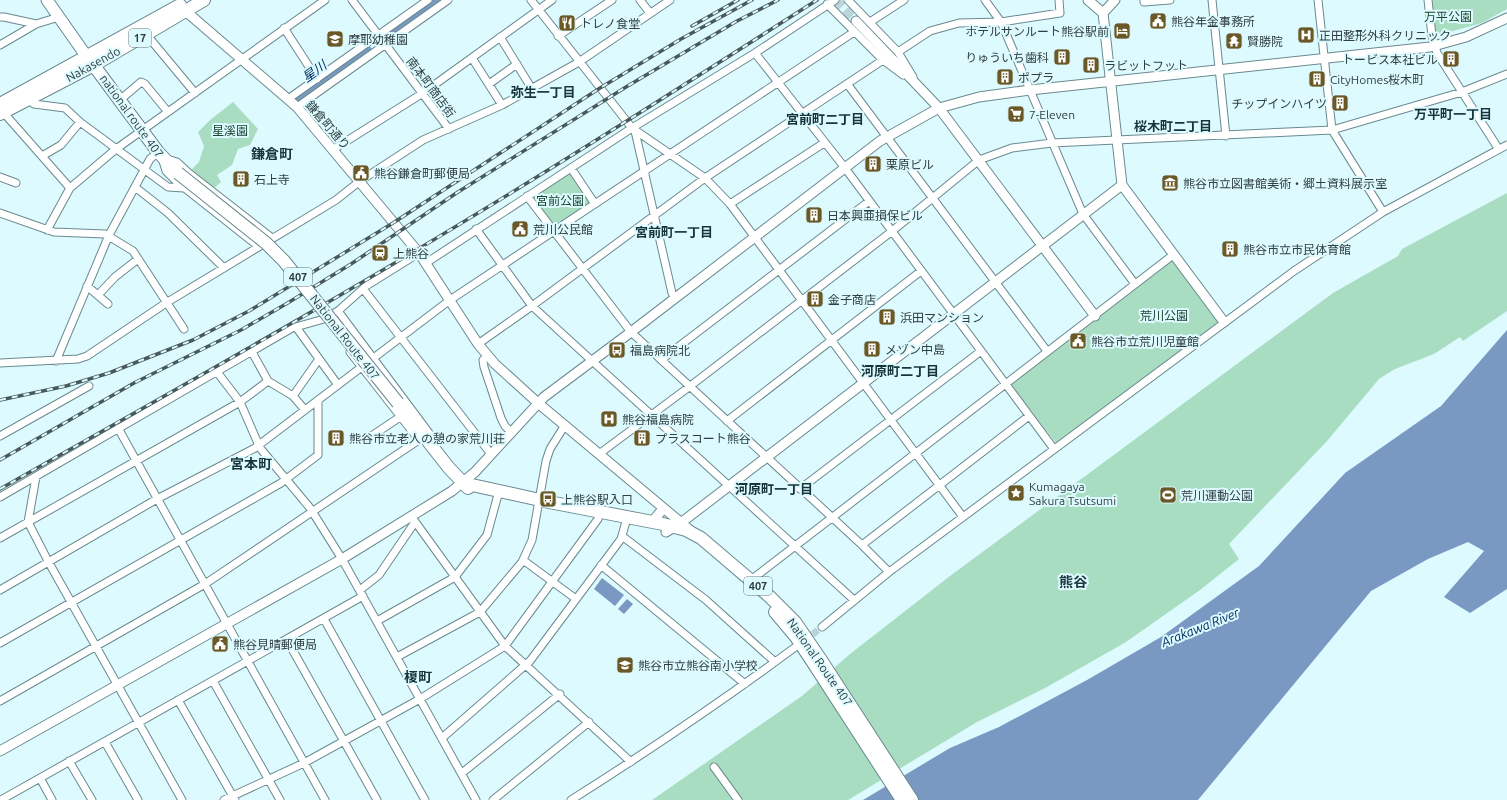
<svg xmlns="http://www.w3.org/2000/svg" width="1507" height="800" font-family="Ubuntu,'Noto Sans JP',sans-serif">
<rect width="100%" height="100%" fill="#ddfaff"/>
<path fill="#a9ddc1" d="M1431 0H1507V9L1482 23 1435 36Z
M233 102 258 129 250 145 238 149 232 165 217 175 221 182 210 192 192 175V169L199 162 204 146 198 132 210 120Z
M570 172 591 203 554 227 532 197Z
M1507 193V311L1463 341 1460 337 1434 354 1395 369 1379 379 1327 441 1229 544 1239 559 1200 590 1126 642 1047 687 977 722 848 800H652L802 696 850 654 950 576 1333 293 1398 256 1402 249Z
M1172 259 1219 323 1056 443 1010 384Z"/>
<path fill="#7999c3" d="M1507 330V589L1470 613 1444 597 1484 551 1468 542 1428 559 1371 591 1198 800H863L950 748 999 727 1087 680 1161 637 1259 566 1345 473 1441 406Z
M602 578 624 595 615 606 594 589Z
M627 599 633 604 624 614 618 609Z"/>
<g fill="none" stroke-linecap="round" stroke-linejoin="round">
<path stroke="#7999c3" stroke-width="12" d="M386 37 437 0
M298 100 366 51"/>
<path stroke="#bad4d9" stroke-width="7" stroke-dasharray="7 3.5" stroke-linecap="butt" d="M804 641 822 627"/>
<path stroke="#bad4d9" stroke-width="9" stroke-dasharray="9 4.5" stroke-linecap="butt" d="M836 0 856 21"/>
<g stroke="#698a8f" stroke-width="9">
<path id="minor" d="M352 0 449 129
M531 0 632 128 705 178 730 204 963 517
M640 0 650 13
M848 0 898 52 913 77
M985 0 1001 22 1083 214 1135 284
M1144 0V2L1170 0
M1212 0 1226 136
M1318 0 1332 130 1383 212
M1428 0 1432 36 1437 53 1498 148
M827 4 883 60 903 75
M0 17H4L36 24
M870 22 904 0
M284 28 317 79
M146 34 195 93
M558 36 612 0
M500 37 532 89
M0 45 36 24 59 17
M898 52 930 31 959 23 1001 22 1060 13 1059 0
M755 53 845 168 1054 449
M472 58 502 105
M489 84 517 64
M848 85 1047 351
M28 99 34 104 65 108 80 122 168 187 184 188
M288 99 428 0
M120 100 141 82 145 84 168 112
M297 107 448 0
M3 112 70 188
M635 131 672 293 676 298
M334 149 423 93 552 0
M42 156 61 145 80 122
M167 159 177 162 190 174 272 238
M163 161 166 171 177 182 258 246
M571 168 595 204
M0 177 16 183
M135 187 168 213 224 268
M527 196 631 332 862 545 889 572
M730 204 824 143
M0 213 54 232 105 234 133 251 184 329
M476 229 532 306 854 600
M47 230 70 188 116 149 325 0
M426 263 632 128 755 53 835 0
M87 286 108 304
M364 290 491 454
M98 295 115 277 138 259
M296 327 338 385
M478 344 532 306 705 178 883 60
M252 352 268 381 293 396 305 410
M350 352 419 440
M487 356 483 360 484 367 501 418 505 426 511 432
M661 360 868 202
M56 361 109 235 150 159 158 152
M0 363 78 359 87 356 166 303 336 200 360 181 423 140 502 105 579 62 670 0
M217 372 240 402 260 448 310 508 342 559 476 800
M293 396 319 359
M727 421 921 271
M118 428 325 800
M373 435 400 417
M0 436 89 386
M599 454 689 387 891 232 979 160 1012 148 1052 143 1332 130 1462 92 1507 74
M36 477 28 522 48 561 182 800
M800 489 981 351
M0 497 292 328 324 319 338 311 366 286 419 253
M411 516 505 646 631 762
M622 536 706 600 775 662
M0 538 240 402 268 381
M862 545 1029 416
M523 560 576 599
M601 565 745 684
M751 580 1173 255
M0 590 157 499 255 448 450 300 854 32
M360 590 379 575 415 522
M324 619 425 800
M377 621 455 577 487 535 499 491
M822 627 889 572 1294 271 1383 212 1507 145
M287 640 377 800
M0 643 281 483 318 455V400
M397 657 480 612 522 562 532 540 546 461 550 449 565 425
M213 681 280 800
M178 700 235 800
M0 701 205 584 429 433 338 311
M442 738 530 661 621 539 627 518
M105 742 138 800
M69 761 92 800
M714 767 738 800
M462 773 560 694
M40 778 52 800
M1 800 363 596
M224 800 304 763 420 699 505 646 598 519 599 513
M493 800 589 722
M571 800C647 752 721 702 794 648"/>
</g>
<g stroke="#698a8f" stroke-width="11">
<path id="tertiary" d="M1088 0 1103 13 1122 185 1224 322
M182 8 297 107 419 253 478 344 495 364 538 403 691 531
M1103 13 1115 0
M856 21 939 108 1095 316
M652 522 662 510
M666 532 682 522 1122 185
M0 751 342 559 452 491 475 472 544 397 631 332 880 141 939 108 979 97 1030 90 1430 47 1466 37 1507 18"/>
</g>
<g stroke="#698a8f" stroke-width="13">
<path id="secondary" d="M47 0 87 57"/>
</g>
<g stroke="#698a8f" stroke-width="14">
<path id="trunk" d="M89 59 158 152 178 173
M0 104 180 5
M0 114 94 65 204 0
M398 403 449 468 468 488
M463 483 549 502 663 524 686 530 701 538 769 596 795 622 823 663 912 800
M775 612 796 637 812 661 902 800"/>
</g>
<use href="#minor" stroke="#fff" stroke-width="7"/>
<use href="#tertiary" stroke="#fff" stroke-width="9"/>
<use href="#secondary" stroke="#fff" stroke-width="11"/>
<use href="#trunk" stroke="#fff" stroke-width="12"/>
<g stroke="#48595c" stroke-width="3.5">
<path id="rail" d="M692 26 738 0
M0 400 66 386 109 373 193 340 249 311 393 223 600 88 681 39 752 0
M0 460 134 383 241 330 286 304 351 264 458 192 626 87 737 21 778 0
M0 489C139 410 278 333 415 251 551 170 684 85 817 0"/>
</g>
<use href="#rail" stroke="#ddfaff" stroke-width="2" stroke-dasharray="6" stroke-linecap="butt"/>
<g stroke="#698a8f" stroke-width="14" stroke-linecap="butt">
<path id="trunk-bridge" d="M178 173 266 243 284 261 398 403"/>
</g>
<use href="#trunk-bridge" stroke="#fff" stroke-width="12"/>
</g>
<defs>
<g id="civic-square" transform="scale(0.9)"><rect x="-9" y="-9" width="18" height="18" rx="4" fill="#6a5826" stroke="#ddfaff"/><path d="M-.6-6.5H3V-4.5H.6V-3L4-1V1h2V6H-6V1h2V-1L-.6-3ZM-1.2 2.5V6h2.4V2.5Z" fill="#fff"/></g>
<g id="restaurant-square" transform="scale(0.9)"><rect x="-9" y="-9" width="18" height="18" rx="4" fill="#6a5826" stroke="#ddfaff"/><path d="M-5-6h1v4h1v-4h1v4h1v-4h1v5L-1.5 .5V6h-2V.5L-5-1ZM5-6V6H3V1.5H1.5Q1.5-4 5-6Z" fill="#fff"/></g>
<g id="hotel-square" transform="scale(0.9)"><rect x="-9" y="-9" width="18" height="18" rx="4" fill="#6a5826" stroke="#ddfaff"/><path d="M-6-4.5h1.5V1H6V5H4.5V3h-9V5H-6ZM-4 0a1.8 1.8 0 1 1 3.6 0ZM.5 0V-2.5h3Q6-2.5 6 0Z" fill="#fff"/></g>
<g id="hospital-square" transform="scale(0.9)"><rect x="-9" y="-9" width="18" height="18" rx="4" fill="#6a5826" stroke="#ddfaff"/><path d="M-5-5h3v3.5h4V-5h3V5h-3V1.5h-4V5h-3Z" fill="#fff"/></g>
<g id="school-square" transform="scale(0.9)"><rect x="-9" y="-9" width="18" height="18" rx="4" fill="#6a5826" stroke="#ddfaff"/><path d="M0-5L7-2L0 1L-7-2ZM-4 1L0 2.5L4 1V4Q0 6-4 4Z" fill="#fff"/></g>
<g id="temple-square" transform="scale(0.9)"><rect x="-9" y="-9" width="18" height="18" rx="4" fill="#6a5826" stroke="#ddfaff"/><path d="M0-6L5-2H3V0L6.5 2.5H4V6H1.5V3h-3V6H-4V2.5H-6.5L-3 0V-2H-5Z" fill="#fff"/></g>
<g id="building-square" transform="scale(0.9)"><rect x="-9" y="-9" width="18" height="18" rx="4" fill="#6a5826" stroke="#ddfaff"/><path d="M-4-6H4V6H1V3H-1V6H-4ZM-2.5-4.3h1.7v1.8h-1.7ZM.8-4.3h1.7v1.8H.8ZM-2.5-1h1.7V.8h-1.7ZM.8-1h1.7V.8H.8Z" fill="#fff"/></g>
<g id="supermarket-square" transform="scale(0.9)"><rect x="-9" y="-9" width="18" height="18" rx="4" fill="#6a5826" stroke="#ddfaff"/><path d="M-6-5.5h2.5l.6 2H6L4.5 2H-2.5L-4.4-4H-6ZM-1.5 3.2a1.3 1.3 0 1 0 .1 0ZM3 3.2a1.3 1.3 0 1 0 .1 0Z" fill="#fff"/></g>
<g id="museum-square" transform="scale(0.9)"><rect x="-9" y="-9" width="18" height="18" rx="4" fill="#6a5826" stroke="#ddfaff"/><path d="M0-6L6-3V-2H-6V-3ZM-5-1h2V3h-2ZM-1-1h2V3h-2ZM3-1h2V3H3ZM-6 4H6V6H-6Z" fill="#fff"/></g>
<g id="station-square" transform="scale(0.9)"><rect x="-9" y="-9" width="18" height="18" rx="4" fill="#6a5826" stroke="#ddfaff"/><path d="M-3-6H3Q5-6 5-4V2Q5 4 3 4L4.5 6H3L1.5 4h-3L-3 6H-4.5L-3 4Q-5 4-5 2V-4Q-5-6-3-6ZM-3.5-4v3h7v-3ZM-3.5 1v1.5H-2V1ZM2 1v1.5H3.5V1Z" fill="#fff"/></g>
<g id="bus-square" transform="scale(0.9)"><rect x="-9" y="-9" width="18" height="18" rx="4" fill="#6a5826" stroke="#ddfaff"/><path d="M-5-6H5V4H4V6H2V4H-2V6H-4V4H-5ZM-3.5-4V0h7V-4ZM-3.5 1.2v1.5H-2V1.2ZM2 1.2v1.5H3.5V1.2Z" fill="#fff"/></g>
<g id="sight-square" transform="scale(0.9)"><rect x="-9" y="-9" width="18" height="18" rx="4" fill="#6a5826" stroke="#ddfaff"/><path d="M0-6L1.8-2.2L6-1.7L2.9 1.2L3.7 5.4L0 3.3L-3.7 5.4L-2.9 1.2L-6-1.7L-1.8-2.2Z" fill="#fff"/></g>
<g id="stadium-square" transform="scale(0.9)"><rect x="-9" y="-9" width="18" height="18" rx="4" fill="#6a5826" stroke="#ddfaff"/><path d="M0-5a6.5 5 0 1 0 0 10a6.5 5 0 1 0 0-10ZM-3.5-1.8h7v3.6h-7Z" fill="#fff"/></g>
</defs>
<g fill-rule="evenodd">
<use href="#civic-square" x="1158" y="21"/>
<use href="#restaurant-square" x="567" y="23"/>
<use href="#hotel-square" x="1122" y="31"/>
<use href="#hospital-square" x="1306" y="35"/>
<use href="#school-square" x="335" y="39"/>
<use href="#temple-square" x="1234" y="41"/>
<use href="#building-square" x="1062" y="57"/>
<use href="#building-square" x="1451" y="59"/>
<use href="#building-square" x="1091" y="65"/>
<use href="#building-square" x="1005" y="77"/>
<use href="#building-square" x="1317" y="79"/>
<use href="#building-square" x="1340" y="103"/>
<use href="#supermarket-square" x="1016" y="114"/>
<use href="#building-square" x="873" y="164"/>
<use href="#civic-square" x="361" y="173"/>
<use href="#building-square" x="241" y="179"/>
<use href="#museum-square" x="1170" y="183"/>
<use href="#building-square" x="814" y="215"/>
<use href="#civic-square" x="520" y="229"/>
<use href="#building-square" x="1230" y="249"/>
<use href="#station-square" x="380" y="253"/>
<use href="#building-square" x="815" y="299"/>
<use href="#building-square" x="887" y="317"/>
<use href="#civic-square" x="1078" y="341"/>
<use href="#building-square" x="872" y="349"/>
<use href="#bus-square" x="617" y="350"/>
<use href="#hospital-square" x="609" y="419"/>
<use href="#building-square" x="336" y="438"/>
<use href="#building-square" x="642" y="438"/>
<use href="#sight-square" x="1016" y="493"/>
<use href="#stadium-square" x="1168" y="495"/>
<use href="#bus-square" x="548" y="499"/>
<use href="#civic-square" x="220" y="644"/>
<use href="#school-square" x="625" y="665"/>
</g>
<g text-anchor="middle" dominant-baseline="central" stroke-width="4" stroke-linejoin="round" paint-order="stroke">
<g fill="#ddfaff" stroke="#637679" stroke-width="1">
<rect x="129" y="29" width="22" height="18" rx="3"/>
<rect x="284" y="268" width="28" height="18" rx="3"/>
<rect x="744" y="577" width="28" height="18" rx="3"/>
</g>
<g font-size="11" font-weight="bold" fill="#2f3e40">
<text x="140" y="38">17</text>
<text x="298" y="277">407</text>
<text x="758" y="586">407</text>
</g>
<g font-size="12" fill="#17442f" stroke="#ddfaff">
<text x="1448" y="16">万平公園</text>
<text x="230" y="130">星溪園</text>
<text x="560" y="200">宮前公園</text>
<text x="1164" y="315">荒川公園</text>
</g>
<g font-size="12" fill="#2f3e40" stroke="#ddfaff" text-anchor="start">
<text x="1171" y="21">熊谷年金事務所</text>
<text x="580" y="23">トレノ食堂</text>
<text x="1109" y="31" text-anchor="end">ホテルサンルート熊谷駅前</text>
<text x="1319" y="35">正田整形外科クリニック</text>
<text x="348" y="39">摩耶幼稚園</text>
<text x="1247" y="41">賢勝院</text>
<text x="1049" y="57" text-anchor="end">りゅういち歯科</text>
<text x="1438" y="59" text-anchor="end">トービス本社ビル</text>
<text x="1104" y="65">ラビットフット</text>
<text x="1018" y="77">ポプラ</text>
<text x="1330" y="79">CityHomes桜木町</text>
<text x="1327" y="103" text-anchor="end">チップインハイツ</text>
<text x="1029" y="114">7-Eleven</text>
<text x="886" y="164">栗原ビル</text>
<text x="374" y="173">熊谷鎌倉町郵便局</text>
<text x="254" y="179">石上寺</text>
<text x="1183" y="183">熊谷市立図書館美術・郷土資料展示室</text>
<text x="827" y="215">日本興亜損保ビル</text>
<text x="533" y="229">荒川公民館</text>
<text x="1243" y="249">熊谷市立市民体育館</text>
<text x="393" y="253">上熊谷</text>
<text x="828" y="299">金子商店</text>
<text x="900" y="317">浜田マンション</text>
<text x="1091" y="341">熊谷市立荒川児童館</text>
<text x="885" y="349">メゾン中島</text>
<text x="630" y="350">福島病院北</text>
<text x="622" y="419">熊谷福島病院</text>
<text x="349" y="438">熊谷市立老人の憩の家荒川荘</text>
<text x="655" y="438">プラスコート熊谷</text>
<text x="1029" y="486">Kumagaya<tspan x="1029" dy="14">Sakura Tsutsumi</tspan></text>
<text x="1181" y="495">荒川運動公園</text>
<text x="561" y="499">上熊谷駅入口</text>
<text x="233" y="644">熊谷見晴郵便局</text>
<text x="638" y="665">熊谷市立熊谷南小学校</text>
</g>
<g font-size="12" fill="#2f3e40" stroke="#ddfaff">
<text transform="translate(93 64) rotate(-29)">Nakasendo</text>
<text transform="translate(431 87) rotate(53)">南本町商店街</text>
<text transform="translate(132 116) rotate(54)">national route 407</text>
<text transform="translate(328 125) rotate(49)">鎌倉町通り</text>
<text transform="translate(345 337) rotate(52)">National Route 407</text>
<text transform="translate(820 662) rotate(55)">National Route 407</text>
</g>
<g font-size="13" font-style="italic" fill="#012e62" stroke="#ddfaff">
<text transform="translate(314 71) rotate(-36)">星川</text>
<text transform="translate(1200 627) rotate(-22)">Arakawa River</text>
</g>
<g font-size="13" font-weight="bold" fill="#15353a" stroke="#ddfaff">
<text x="543" y="92">弥生一丁目</text>
<text x="1453" y="114">万平町一丁目</text>
<text x="825" y="119">宮前町二丁目</text>
<text x="1173" y="126">桜木町二丁目</text>
<text x="674" y="232">宮前町一丁目</text>
<text x="900" y="371">河原町二丁目</text>
<text x="774" y="489">河原町一丁目</text>
</g>
<g font-size="14" font-weight="bold" fill="#15353a" stroke="#ddfaff">
<text x="272" y="154">鎌倉町</text>
<text x="251" y="464">宮本町</text>
<text x="1073" y="582">熊谷</text>
<text x="418" y="677">榎町</text>
</g>
</g>
</svg>
